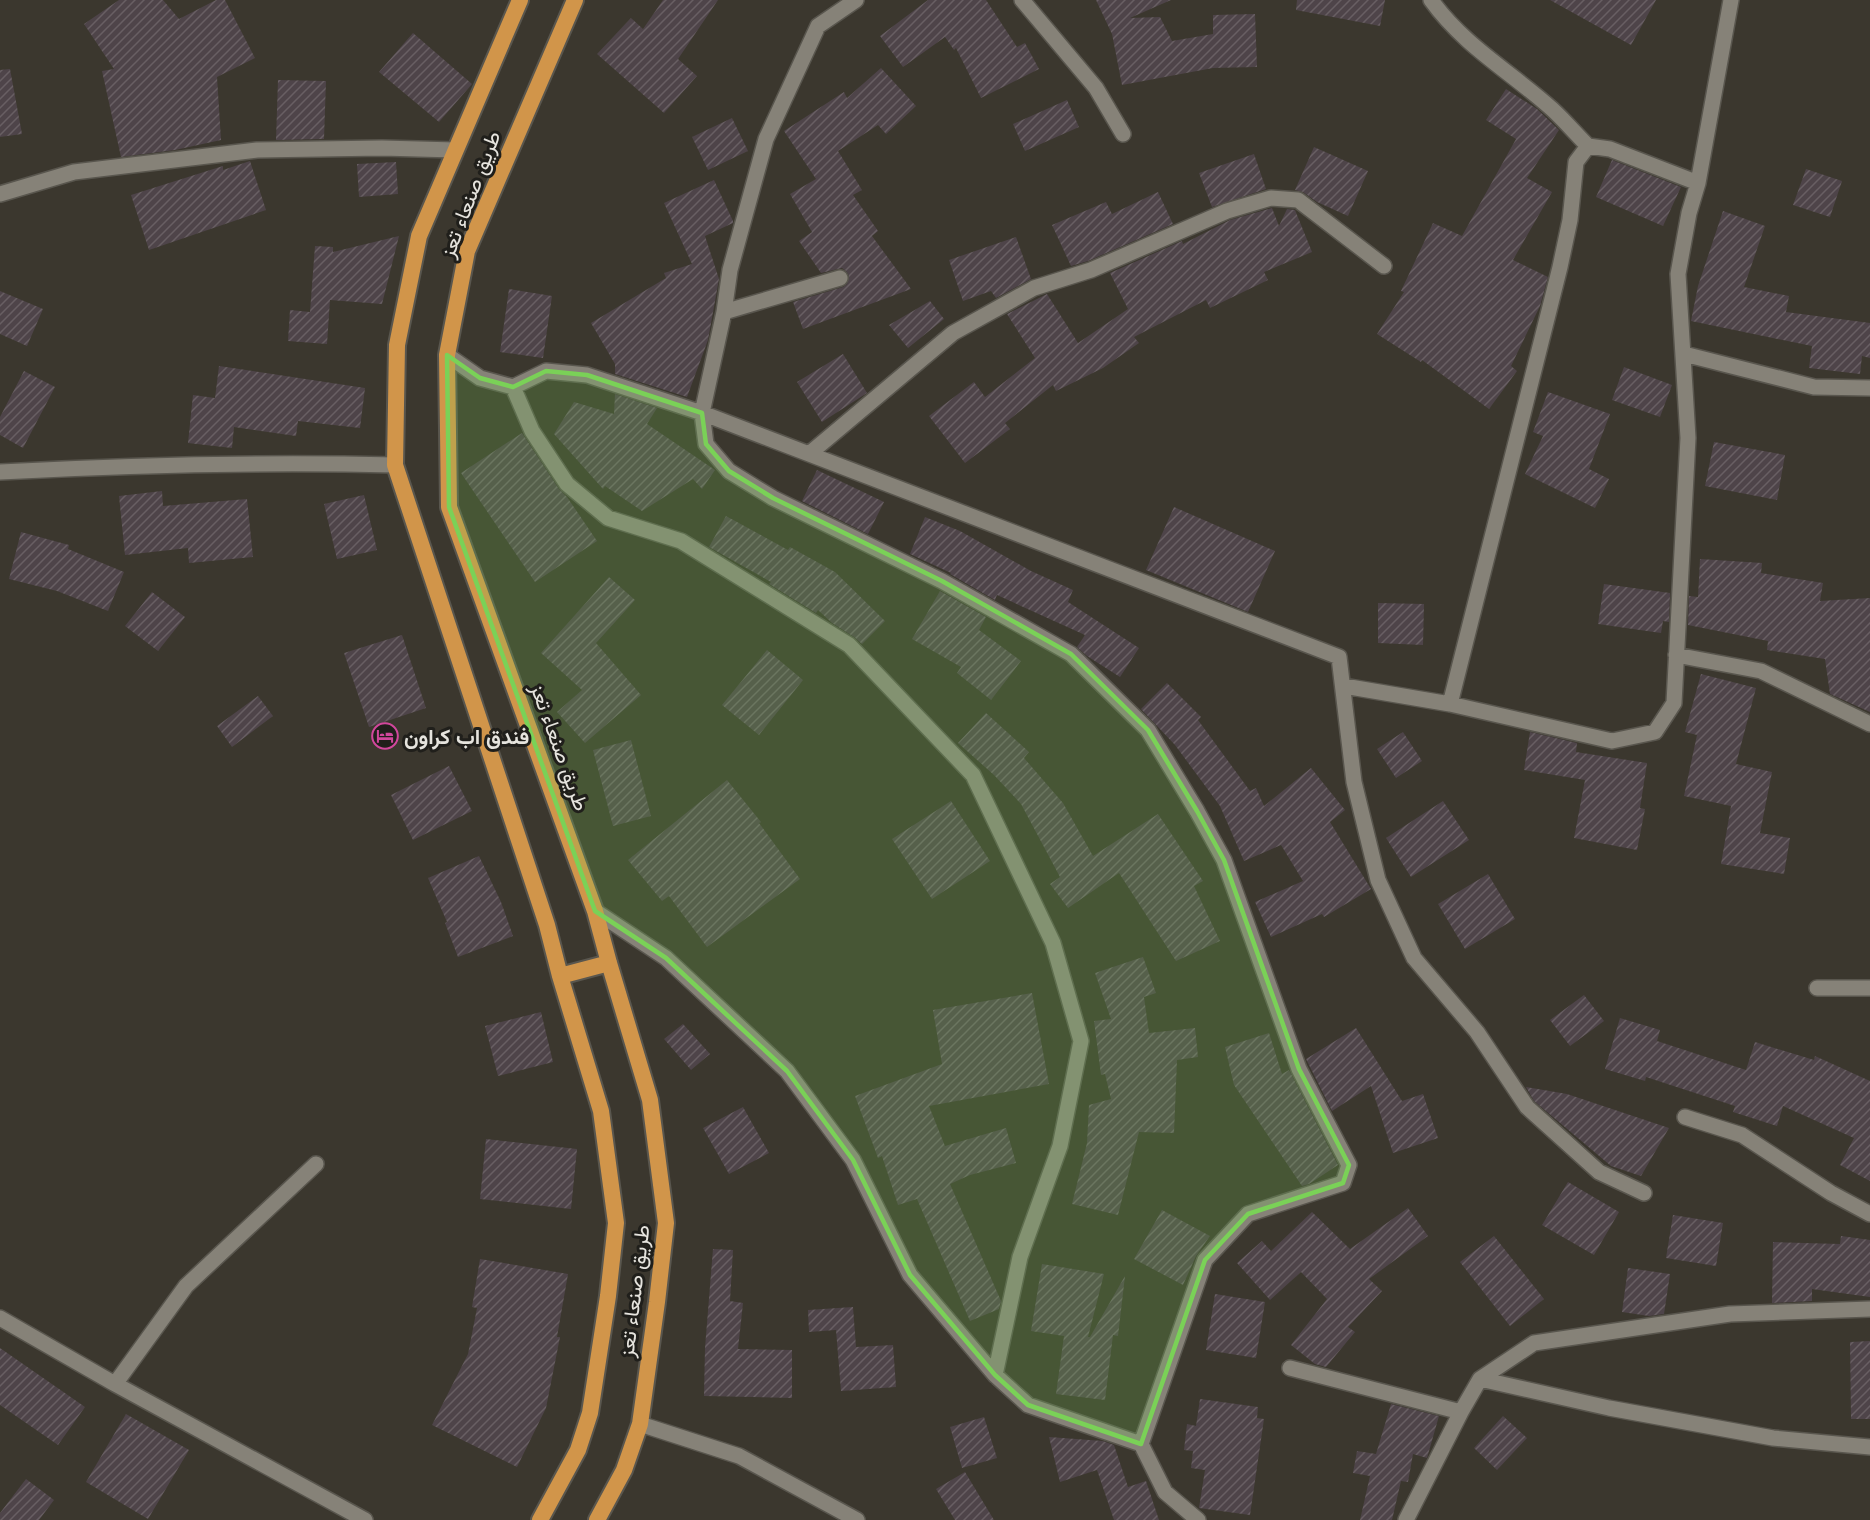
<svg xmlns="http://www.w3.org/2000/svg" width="1870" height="1520" font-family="Helvetica,Vazirmatn,sans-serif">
<defs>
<pattern id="building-hatch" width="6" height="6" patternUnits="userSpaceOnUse" patternTransform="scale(1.5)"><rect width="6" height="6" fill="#4e4449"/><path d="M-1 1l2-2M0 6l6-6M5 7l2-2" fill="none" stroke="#685f63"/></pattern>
</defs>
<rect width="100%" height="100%" fill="#3b372e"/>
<path fill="url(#building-hatch)" d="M119 0H163L179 19 216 0H225L255 58 217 77 221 140 175 150 121 157 102 71 114 69 84 24Z
M663 0H718L678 59 697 76 664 113 597 54 631 18 643 29Z
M928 0H986L1017 47 1025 43 1039 69 981 98 956 48 954 50 945 37 903 67 880 36Z
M1096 0H1171L1130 18 1160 17 1172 41 1213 34V15L1255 14 1257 67 1213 68 1122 85 1112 34Z
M1297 0H1385L1380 26 1296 10Z
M1550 0H1656L1631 45Z
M413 33 472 84 439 122 379 72Z
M881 68 916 106 886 134 878 125 838 151 862 190 853 195 878 231 872 236 911 289 803 329 793 302 843 287 847 284 849 276 846 271 842 268 821 273 799 241 812 232 790 194 816 179 784 131 844 92 847 98Z
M10 69 22 134 0 137V70Z
M278 80 326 81 324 139 276 140Z
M1506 89 1537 109 1559 130 1527 178 1552 192 1513 260 1548 277 1540 306 1511 366 1517 371 1489 409 1422 360 1421 362 1377 334 1404 292 1401 291 1433 223 1462 236 1516 139 1486 120Z
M1067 100 1079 127 1025 151 1013 124Z
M732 118 748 151 708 170 692 137Z
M1314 147 1368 171 1348 216 1317 202 1303 192 1295 190Z
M1254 154 1266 189 1212 207 1199 173Z
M1612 160 1681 187 1663 226 1596 197Z
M250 161 266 210 149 250 131 195 223 166V170Z
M396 162 398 194 359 197 357 164Z
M1806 169 1842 181 1830 217 1793 205Z
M714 180 733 221V223L705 236 719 279 708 340 687 397 615 374V364L591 323 666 278 664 273 692 264 664 203Z
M1158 192 1173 224 1088 261 1071 266 1052 225 1106 202 1112 214Z
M1272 208 1279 226 1287 209 1295 210 1312 252 1264 272 1268 280 1210 308 1206 300 1134 337 1139 343 1103 368 1056 391 1053 385 1005 423 1010 429 965 463 929 416 974 382 985 397 1035 358 1007 314 1047 294 1078 343 1128 309 1110 273 1182 241 1183 244 1230 220Z
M1723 211 1765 226 1744 287 1789 296 1786 312 1870 323V358L1862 356 1860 374 1809 368 1812 346 1691 321 1698 286Z
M399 236 382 304 330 300 327 344 288 341 290 310 310 312 315 246 333 247V252Z
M1016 237 1031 279 996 298 991 291 963 301 949 260Z
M509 289 552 296 543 358 500 352Z
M0 291 43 309 27 346 0 334Z
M930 301 944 319 908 348 889 325Z
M843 354 867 393 822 422 797 382Z
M219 366 365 388 360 428 298 421 296 436 234 427 232 448 188 443 193 395 215 398Z
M1624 367 1672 385 1660 417 1612 400Z
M24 371 55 387 23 448 0 435V417Z
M1548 392 1610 414 1589 469 1609 479 1595 508 1525 474 1543 436 1533 432Z
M615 394 657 408 647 424 715 470 702 489 693 479 642 511 605 486 603 489 554 434 574 402 614 414Z
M522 433 559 489 567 497 597 541 535 582 461 473Z
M1714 442 1785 455 1777 500 1705 486Z
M817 470 884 502 868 534 802 501Z
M162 491 163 506 247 499 253 557 189 563 188 548 125 555 119 496Z
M364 495 377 550 337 559 324 504Z
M1174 507 1275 551 1248 612 1146 570Z
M726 516 788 550 790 547 835 572 885 621 862 644 854 637 832 623 818 610 816 613 769 584 771 582 709 547Z
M925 517 960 531 1031 571 1073 590 1068 602 1139 648 1120 677 1087 656 1077 647 1085 635 997 595 995 600 950 574 951 573 910 554Z
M21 532 69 545 68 549 124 572 108 611 57 591 9 579Z
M1700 559 1762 563 1761 573 1823 583 1820 601 1870 598V712L1830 694 1825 659 1767 650 1768 641 1688 625 1689 596 1698 597Z
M609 577 635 600 596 643 641 695 585 743 557 712 582 690 541 653Z
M1604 584 1670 593 1669 622 1663 621 1661 633 1598 624Z
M940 591 986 617 979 630 1021 661 991 700 957 673 961 667 912 639Z
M152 592 185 617 158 651 125 626Z
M1378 603 1424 604 1423 645 1378 643Z
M402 635 426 708 369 727 344 653Z
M767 650 803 680 759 735 722 705Z
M1701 674 1756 688 1736 764 1772 772 1760 833 1790 838 1784 874 1721 864 1731 806 1684 796 1697 735 1685 732Z
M1167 683 1201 717 1198 720 1250 791 1256 788 1264 806 1311 768 1345 810 1330 822 1371 889 1324 917 1322 914 1271 937 1255 902 1303 881 1281 845 1244 861 1220 806 1175 745 1141 709Z
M258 696 273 716 232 747 217 726Z
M986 713 1029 752 1024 758 1063 803 1093 856 1158 814 1203 881 1194 886 1220 941 1176 961 1119 873 1068 908 1050 884 1060 877 1021 804 994 775 958 743Z
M1403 732 1422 761 1396 778 1377 749Z
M1530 732 1577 743 1576 752 1647 763 1640 808 1645 809 1637 850 1574 838 1585 780 1524 770Z
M631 740 651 816 613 826 593 750Z
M449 766 472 811 413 840 391 795Z
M727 780 761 822 759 823 800 879 707 947 669 896 662 901 628 860Z
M951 801 990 861 932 899 892 839Z
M1443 801 1469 840 1411 877 1386 838Z
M479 856 501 902 513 936 458 957 445 923 447 922 428 878Z
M1488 874 1515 919 1465 949 1438 904Z
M1143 957 1156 993 1144 997 1149 1033 1195 1028 1198 1057 1177 1060 1174 1133 1139 1132 1118 1215 1072 1204 1087 1143 1089 1105 1111 1099 1105 1074 1101 1075 1094 1021 1111 1019 1095 973Z
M1032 993 1049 1084 929 1106 945 1146 1006 1128 1016 1163 970 1175 950 1184 1001 1301 999 1309 970 1321 917 1199 898 1205 882 1156 878 1158 855 1096 942 1064 933 1010Z
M1584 995 1604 1021 1570 1046 1550 1020Z
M541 1012 553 1062 498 1076 485 1026Z
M1620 1018 1660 1030 1657 1041 1746 1070 1755 1042 1814 1060 1815 1056 1870 1081V1181L1840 1165 1854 1138 1783 1106 1777 1126 1733 1112 1735 1106 1646 1077 1645 1081 1605 1069Z
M683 1024 710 1054 691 1070 664 1039Z
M1356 1028 1402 1101 1423 1094 1438 1138 1393 1153 1371 1086 1332 1111 1306 1059Z
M1269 1033 1282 1074 1289 1070 1338 1165 1309 1184 1302 1186 1234 1085 1225 1047Z
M1526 1087 1567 1094 1669 1128 1641 1176 1611 1166 1534 1101Z
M743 1107 769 1153 729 1174 703 1128Z
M486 1139 577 1149 571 1209 480 1199Z
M1568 1182 1619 1212 1594 1255 1542 1225Z
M1408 1208 1428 1236 1369 1279 1382 1291 1348 1327 1355 1332 1326 1367 1315 1364 1291 1345 1327 1299 1301 1272 1270 1300 1237 1263 1262 1241 1271 1251 1312 1212 1350 1249Z
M1162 1210 1210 1236 1196 1256 1183 1285 1134 1259Z
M1673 1215 1723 1223 1716 1266 1666 1258Z
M1494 1236 1544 1299 1510 1326 1460 1262Z
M1841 1236 1870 1240V1297L1812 1289V1301L1772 1303 1773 1242 1840 1244Z
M713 1249 733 1250 730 1301 743 1303 738 1349 792 1350V1398L704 1396 705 1348Z
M480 1259 568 1274 557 1337H560L546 1408 517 1467 432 1425 468 1354 477 1308 472 1307Z
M1042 1264 1104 1274 1088 1337H1090L1125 1276 1118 1336 1113 1335 1105 1400 1056 1394 1064 1336 1031 1331Z
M1628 1268 1670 1274 1664 1314 1649 1316 1622 1312Z
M1215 1294 1265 1302 1256 1358 1206 1350Z
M853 1307 856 1347 893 1345 896 1387 841 1391 836 1330 809 1332 808 1310Z
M1870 1341V1419H1851L1850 1342Z
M0 1348 85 1407 58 1445 0 1405Z
M1200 1399 1258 1407 1257 1418 1264 1419 1250 1515 1199 1508 1205 1470 1191 1468 1193 1451 1184 1450 1187 1424 1196 1426Z
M1391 1404 1439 1416 1427 1458 1413 1454 1408 1482 1401 1481 1392 1520H1360L1370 1476 1353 1473 1357 1451 1376 1454Z
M126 1414 189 1450 148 1519 86 1482Z
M1503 1416 1527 1438 1497 1470 1474 1448Z
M984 1417 997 1458 962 1468 950 1427Z
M1049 1437 1103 1441 1114 1445 1128 1487 1146 1481 1159 1520H1114L1097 1470 1060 1482Z
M965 1472 994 1520H955L936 1489Z
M26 1479 54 1500 39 1520H0V1513Z"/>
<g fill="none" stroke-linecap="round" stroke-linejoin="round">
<g stroke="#59564e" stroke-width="18">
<path id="minor" d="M856 0 818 26 766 139 730 270 724 312 702 413 706 444 729 471 773 498 942 581 1071 654 1148 730 1197 811 1224 860 1299 1069 1349 1165 1343 1183 1248 1214 1205 1260 1141 1444
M1022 0 1096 88 1123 134
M1431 0C1464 46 1511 72 1552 109 1565 121 1576 134 1588 146
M0 194 74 172 257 150 382 148 455 150
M724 312 840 278
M1684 354 1814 387 1870 388
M447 355 480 378 513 387 546 371 587 375 702 413 1339 657 1354 782 1378 880 1414 958 1477 1032 1527 1107 1599 1172 1644 1193
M513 387 532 431 567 484 608 518 681 541 849 645 973 775 1053 943 1081 1041 1060 1146 1020 1257 995 1375
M809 454 953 333 1034 288 1091 270 1227 211 1271 198 1298 200 1384 266
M0 472C132 465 263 462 395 465
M1676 655 1761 671 1870 724
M1344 686 1450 704 1612 741 1655 732 1674 703 1688 438 1678 274 1689 213 1698 183 1731 0
M1450 704 1560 267 1570 220 1576 162 1588 146 1610 149 1698 183
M595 911 666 958 787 1071 853 1160 910 1275 995 1375 1028 1405 1141 1444 1165 1492 1198 1520
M1817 988H1870
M1685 1117 1742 1135 1831 1193 1870 1214
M0 1318 115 1384 365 1520
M1290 1368 1461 1412
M1480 1379 1534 1343 1730 1314 1870 1309
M115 1384 186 1286 316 1164
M640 1424 739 1456 857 1520
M1406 1520 1461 1412 1480 1379 1609 1408 1773 1438 1870 1447"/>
</g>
<g stroke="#59564e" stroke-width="20">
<path id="trunk" d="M520 0 419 236 397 345 395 465 547 925 560 976 601 1111 616 1223 608 1296 590 1413 578 1450 540 1520
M575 0 467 251 447 355 449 507 595 911 609 963 650 1100 666 1223 657 1302 640 1424 624 1470 597 1520
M560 976 609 963"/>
</g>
<use href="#minor" stroke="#868278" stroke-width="15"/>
<use href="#trunk" stroke="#d1954a" stroke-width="16"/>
</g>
<path fill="#7ad157" fill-opacity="0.2" stroke="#7ad157" stroke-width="4.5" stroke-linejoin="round" d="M447 355 480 378 513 387 546 371 587 375 702 413 706 444 729 471 773 498 942 581 1071 654 1148 730 1197 811 1224 860 1299 1069 1349 1165 1343 1183 1248 1214 1205 1260 1141 1444 1028 1405 995 1375 910 1275 853 1160 787 1071 666 958 595 911 449 507Z"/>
<defs>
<g id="hotel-ring" transform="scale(1.35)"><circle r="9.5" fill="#201f1b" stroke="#d1479c" stroke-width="1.5"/><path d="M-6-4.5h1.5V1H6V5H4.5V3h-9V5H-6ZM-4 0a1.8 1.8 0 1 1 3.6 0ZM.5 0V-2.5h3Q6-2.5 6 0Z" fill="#d1479c"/></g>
</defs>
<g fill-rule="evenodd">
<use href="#hotel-ring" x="385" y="736"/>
</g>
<g text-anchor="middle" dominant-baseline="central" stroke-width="6" stroke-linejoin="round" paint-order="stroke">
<g font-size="21" fill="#e6e4de" stroke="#201f1b">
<text transform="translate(470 194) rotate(-69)">طريق صنعاء تعز</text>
<text transform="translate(560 747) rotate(70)">طريق صنعاء تعز</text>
<text transform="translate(634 1291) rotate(-83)">طريق صنعاء تعز</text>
</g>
<g font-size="21" font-weight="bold" fill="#e6e4de" stroke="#201f1b" text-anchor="start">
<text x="404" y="736">فندق اب كراون</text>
</g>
</g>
</svg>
